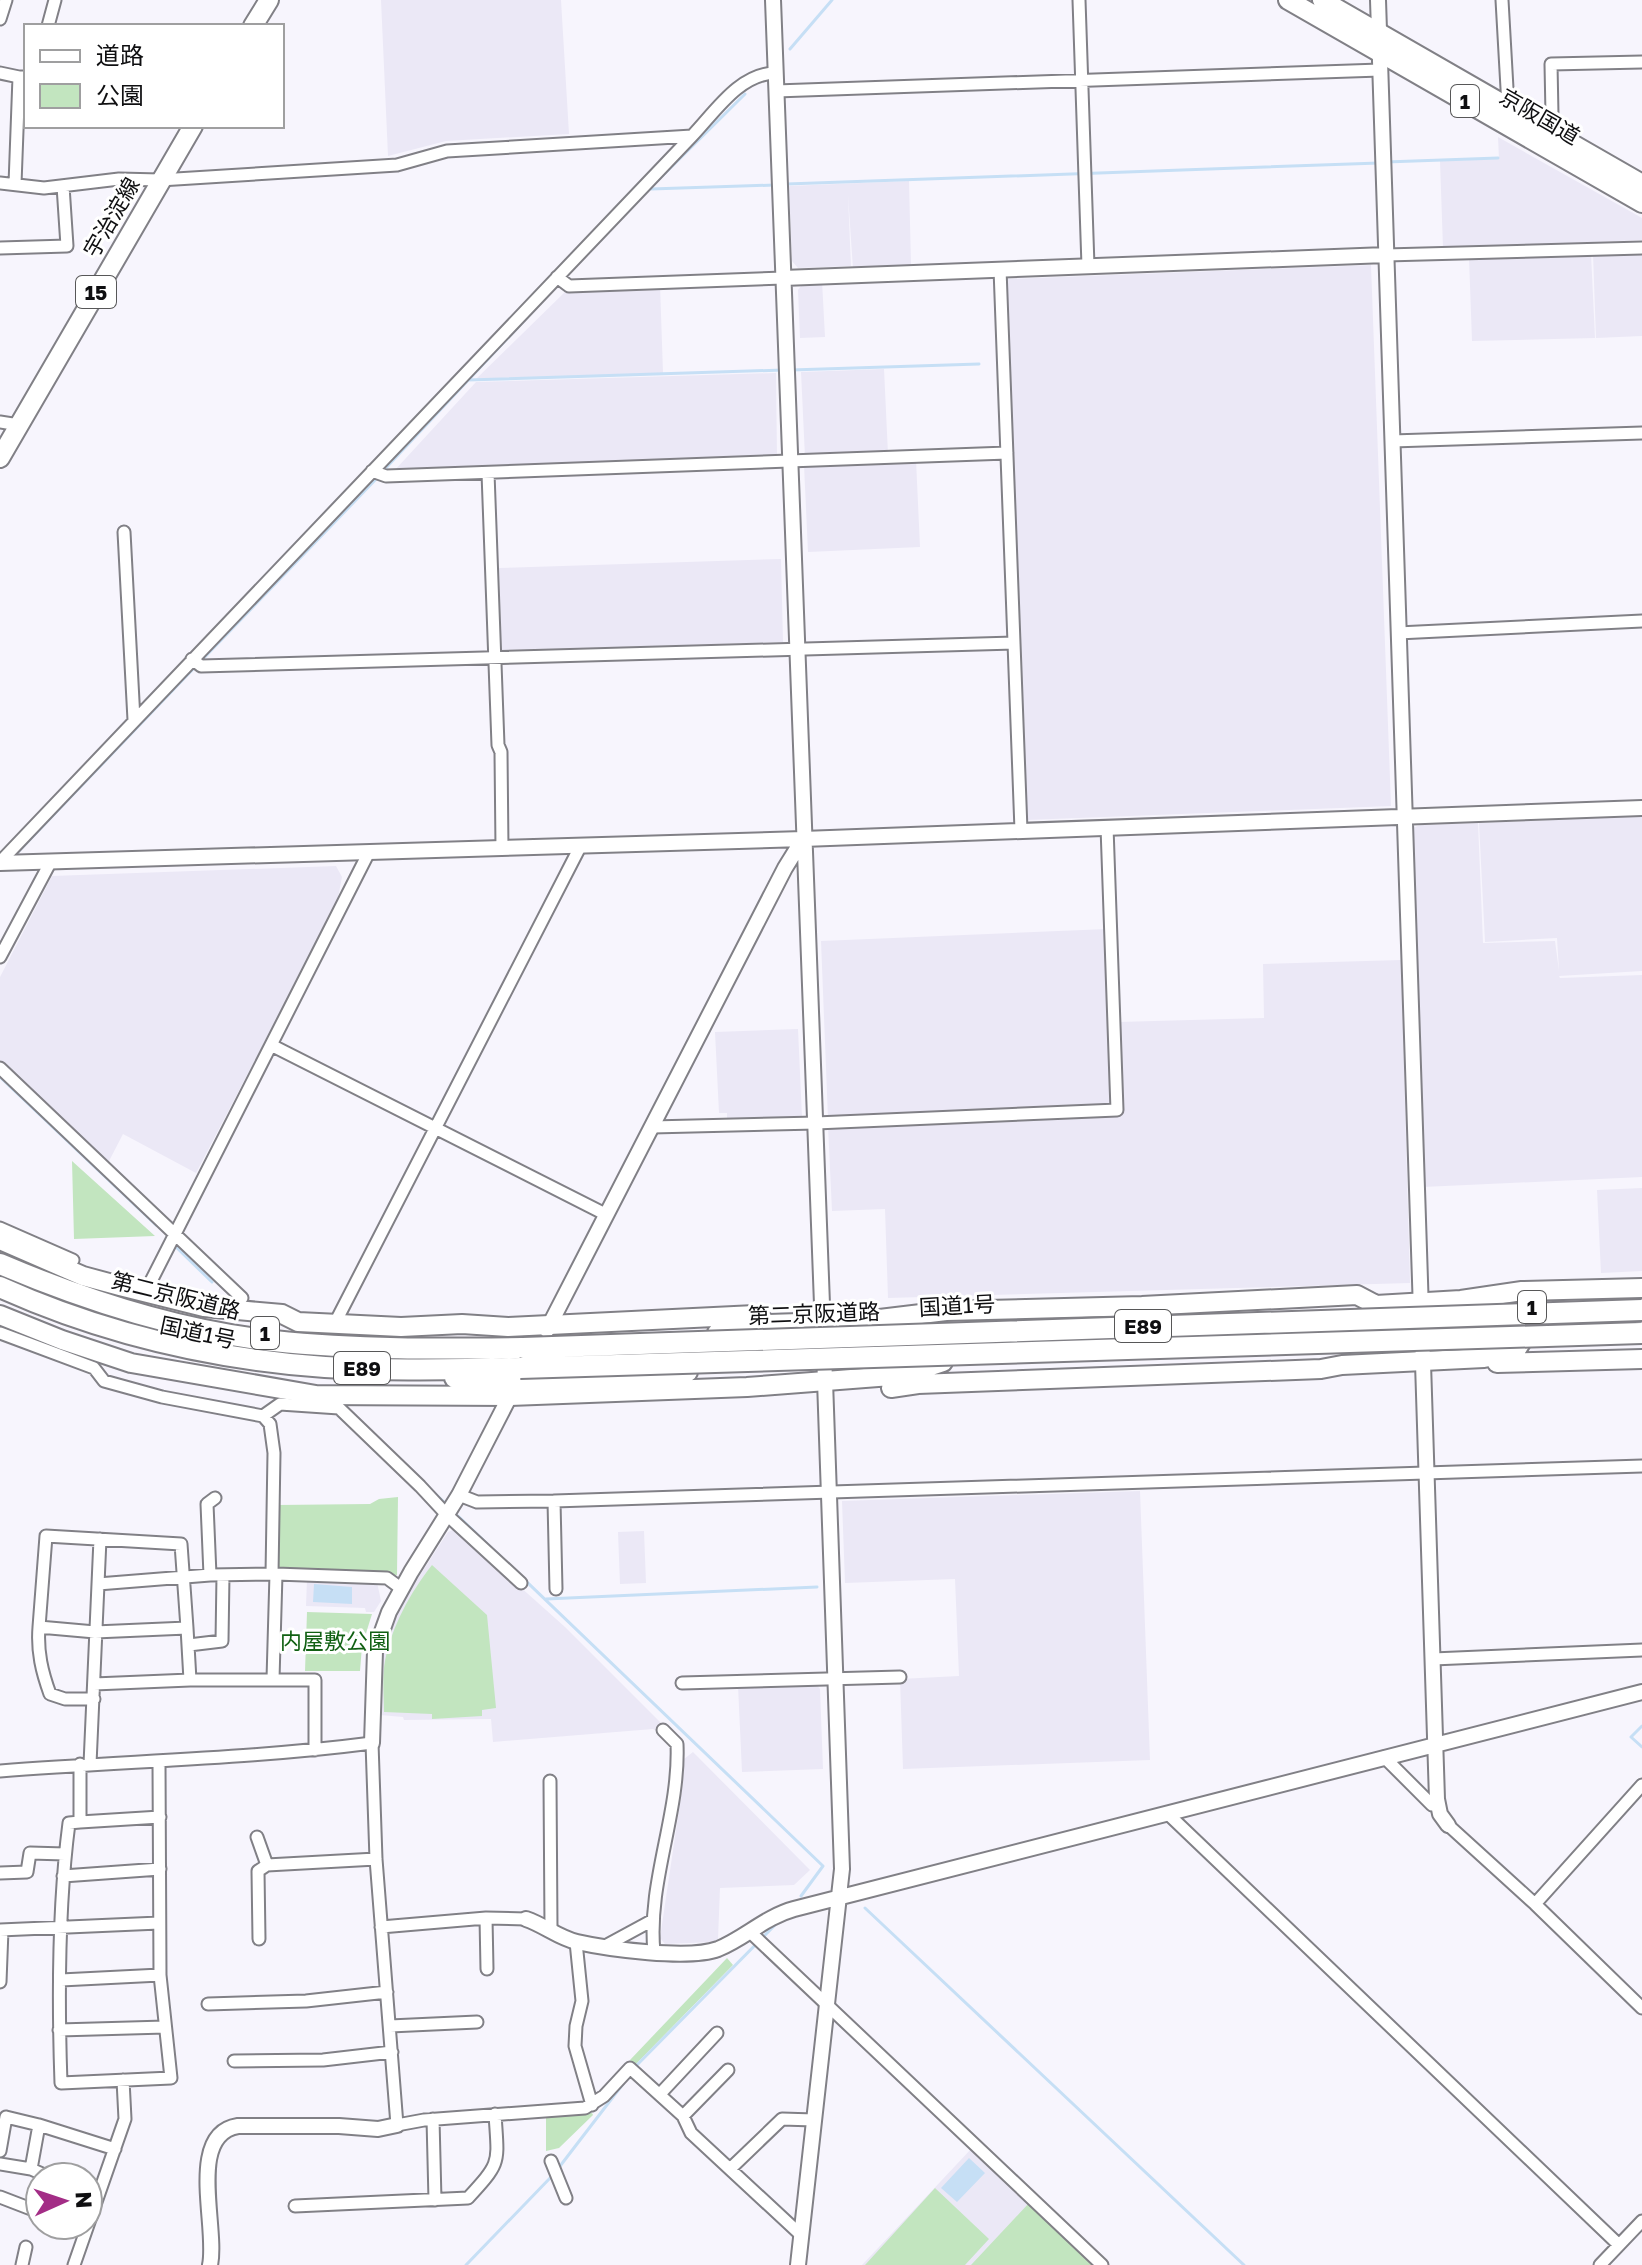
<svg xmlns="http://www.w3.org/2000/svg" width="1642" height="2265" font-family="'Golos Text','Noto Sans JP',sans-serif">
<rect width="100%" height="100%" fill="#f7f5fd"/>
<path fill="#ebe8f6" d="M381 0H561L569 134 446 141 388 156Z
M1498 137 1642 218V240L1443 248 1440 161 1499 159Z
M909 181 911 265 853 269 848 195 851 266 798 268 792 261 789 186Z
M1642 252V336L1596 338 1593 254Z
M1591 254 1595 338 1472 341 1469 258Z
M1371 265 1391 806 1027 820 1007 279Z
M822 281 825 337 800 338 798 290 804 282Z
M660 285 663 373 476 379 568 289Z
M884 369 888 454 805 457 801 372Z
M776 373 777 457 394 471 476 382Z
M916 460 920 547 808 552 804 465Z
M781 559 783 642 501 651 499 568Z
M1642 816V971L1559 976 1560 978 1642 975V1177L1423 1187 1409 839 1413 828 1420 825 1478 823 1483 943 1555 941 1559 971 1557 938 1485 942 1479 823Z
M336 866 342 877 337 903 196 1173 123 1134 108 1163 0 1060V977L52 876Z
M1107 929 1114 1106 828 1119 821 941Z
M1401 960 1410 1283 888 1298 885 1209 832 1211 828 1126 1120 1116 1118 1022 1264 1018 1263 964Z
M798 1029 802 1117 727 1121V1113H719L715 1032Z
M1642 1188V1271L1601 1273 1597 1190Z
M1140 1491 1150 1760 903 1769 900 1679 959 1676 955 1579 845 1583 842 1501Z
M455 1529 510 1582 518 1585 565 1627 664 1726 659 1732 653 1729 493 1742 491 1719 404 1720 403 1717 380 1715 382 1659 394 1623 409 1592 448 1532Z
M644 1531 646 1583 620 1584 618 1532Z
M307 1579 377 1582 381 1601 374 1612H366L365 1608 306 1606Z
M815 1683 820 1689 823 1769 742 1772 738 1686Z
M693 1752 810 1870 794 1885 720 1888 718 1939 713 1942 665 1944 660 1938 683 1783 684 1759Z
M972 2148 1094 2265H862Z"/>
<path fill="#c2e5bf" d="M72 1161 155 1236 74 1239Z
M398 1497 397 1575 277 1569V1505L370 1504 379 1499Z
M432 1565 487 1615 496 1708 482 1710V1716L432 1719V1714L384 1712C384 1696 382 1677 385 1661 392 1626 410 1593 432 1565Z
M307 1612 372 1614 362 1646 360 1671H305Z
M727 1958 733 1965 635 2065 630 2060Z
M592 2113 593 2115 559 2148 546 2151V2117Z
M935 2188 989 2239 965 2265H865Z
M1029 2203 1093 2265H971Z"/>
<path fill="#c6dff5" d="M314 1584 352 1587V1604L313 1602Z
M969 2158 985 2173 957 2202 941 2188Z"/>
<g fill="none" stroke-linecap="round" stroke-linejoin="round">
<path stroke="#c6dff5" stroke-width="3" d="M790 49 832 0
M1386 162 1498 158
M787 184 1379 163
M651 189 775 185
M638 200 745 94
M791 370 979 364
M467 380 783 370
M383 471 534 310
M200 662 378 477
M18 852 195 667
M0 1077 156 1225
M175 1246 212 1282
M430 1489 444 1502
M458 1516 823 1866 801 1896
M546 1599 817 1587
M1642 1726 1631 1737 1642 1747
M865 1908 1244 2265
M634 2068 777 1923
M557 2170 623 2084
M466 2265 552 2176"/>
<g stroke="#818086" stroke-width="15">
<path id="minor" d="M1079 0 1088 266
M1502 0 1508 106
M0 19 6 0
M48 26 55 0
M0 73 19 77
M776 91 1380 70
M1546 128 1552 115 1551 64 1642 62
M0 183 44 188 119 179 160 180 397 165 447 151 692 136C715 112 739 74 775 73
M15 184 19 77H26
M0 248 67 246 63 186
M1386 255 1642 248
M1000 269 1021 830
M557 277 569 286 783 278
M0 422 19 425
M1392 441 1642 433
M372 471 386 476 1007 453
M488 473 498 745 501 752 502 848
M124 532 134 720
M1398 633 1642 621
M192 659 201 666 1014 643
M0 862 692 136
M0 957 50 863
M271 1045 605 1214
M0 1068 242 1298
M652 1127 816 1123 1117 1110 1107 827
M0 1228 73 1260
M146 1291 369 852
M334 1325 581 845
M0 1333 94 1368 104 1381 162 1397 263 1416 280 1404 339 1408 420 1486 447 1515 521 1583
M263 1416 270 1424 274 1453 272 1574
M459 1495 477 1502 554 1501 1642 1466
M554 1501 556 1589
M46 1536 181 1544 187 1628 95 1632 39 1627Z
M276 1574 387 1578 402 1589
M210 1575 207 1504 215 1498
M98 1584 210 1575 276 1574 273 1679
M39 1627C37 1652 42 1672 50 1694L65 1699H94
M187 1628 190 1680
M189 1645 222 1641 223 1575
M1433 1659 1642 1650
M682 1683 900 1677
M94 1684 190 1680H315V1750
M1384 1757 1432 1805
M80 1764V1822L69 1823C58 1907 58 1998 61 2083L171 2078 160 1975 159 1762
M90 1764 100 1539
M0 1771C124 1761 249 1759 372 1743L376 1859 397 2125 424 2120 585 2108 604 2096 630 2068 683 2116 691 2133 801 2235
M550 1781 551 1928
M1167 1813 1619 2245
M80 1822 160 1817
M1448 1825 1535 1904 1642 2008
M257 1837 267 1865
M0 1873 27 1872 30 1853 65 1854
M63 1876 160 1869
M1535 1904 1642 1785
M486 1918 487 1969
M381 1927 486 1918 526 1919
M0 1930 159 1923
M749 1931 1102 2265
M259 1939 258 1871 267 1865 376 1859
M576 1942 582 2001 576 2026 575 2046 592 2105
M605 1946 653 1920
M654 1952C647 1882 680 1814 677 1744L663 1730
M61 1980 160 1975
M0 1982 2 1930
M208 2004 306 2001 387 1992
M390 2026 477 2022
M59 2030 165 2027
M234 2061 323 2060 392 2052
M660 2094 717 2033
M683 2116 728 2070
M433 2119 435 2200
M0 2151 6 2117 39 2125
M551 2161 566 2198
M0 2164 31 2169
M730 2169 782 2119 814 2120
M49 2177 31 2169 39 2125 115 2149
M0 2197 39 2212 40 2210
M295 2206 468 2198C502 2161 498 2164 495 2114
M22 2265 26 2247
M74 2265 125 2119 123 2080
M1600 2265 1642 2221"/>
</g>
<g stroke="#818086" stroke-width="18">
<path id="tertiary" d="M773 0 823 1331
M1378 0 1421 1311
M783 278 1386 255
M0 863 803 839 1642 808
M547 1330 785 868 803 839
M1422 1332 1437 1799 1440 1814 1448 1825
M372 1743 375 1651 389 1612 411 1572 459 1495 513 1390
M526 1919C544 1925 559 1938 577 1942 608 1949 689 1960 718 1949 745 1938 765 1917 794 1909L1642 1692
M210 2265C218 2228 186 2134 238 2126H339L378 2129 397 2125
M798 2265 842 1869 824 1352"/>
</g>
<g stroke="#818086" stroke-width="22">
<path id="primary" d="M253 26 269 0
M0 458 193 126"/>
</g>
<g stroke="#818086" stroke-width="22">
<path id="trunk" d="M1288 0 1642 203
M1322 0 1642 184
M0 1240 83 1276 120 1286 204 1307 282 1314 298 1322 401 1327 462 1324 508 1327 755 1315 768 1324 863 1321 946 1311 1142 1306 1357 1295 1376 1305 1461 1300 1522 1291 1642 1288
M0 1315 62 1340 131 1363 316 1395 510 1396 747 1387 904 1375 943 1362
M717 1333 766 1325
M1497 1363 1642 1359
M454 1378 608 1377 688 1372
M891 1388 918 1384 1321 1369 1342 1365 1484 1358 1515 1352 1522 1341"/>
</g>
<g stroke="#818086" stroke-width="24">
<path id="motorway" d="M0 1264C87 1301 179 1331 274 1341 357 1350 440 1349 523 1348
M0 1287C102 1333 213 1359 325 1367 390 1371 455 1369 520 1368"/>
</g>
<use href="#minor" stroke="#fff" stroke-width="11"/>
<use href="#tertiary" stroke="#fff" stroke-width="14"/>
<use href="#primary" stroke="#fff" stroke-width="18"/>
<use href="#trunk" stroke="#fff" stroke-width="18"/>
<use href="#motorway" stroke="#fff" stroke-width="20"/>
<g stroke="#818086" stroke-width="24" stroke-linecap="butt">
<path id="motorway-bridge" d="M523 1348 1642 1310
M520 1368 1642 1333"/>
</g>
<use href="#motorway-bridge" stroke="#fff" stroke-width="20"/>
</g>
<g text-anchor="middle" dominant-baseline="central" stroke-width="6" stroke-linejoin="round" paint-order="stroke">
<g fill="#fff" stroke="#575758" stroke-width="2">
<rect x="1451" y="85" width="28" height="32" rx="6"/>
<rect x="76" y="276" width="40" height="32" rx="6"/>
<rect x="1518" y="1291" width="28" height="32" rx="6"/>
<rect x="1115" y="1310" width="56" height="32" rx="6"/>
<rect x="251" y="1317" width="28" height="32" rx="6"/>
<rect x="334" y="1352" width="56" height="32" rx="6"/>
</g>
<g font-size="20" font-weight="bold" fill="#0f0f11">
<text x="1465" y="101">1</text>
<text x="96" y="292">15</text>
<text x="1532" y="1307">1</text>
<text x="1143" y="1326">E89</text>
<text x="265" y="1333">1</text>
<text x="362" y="1368">E89</text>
</g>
<g font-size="22" fill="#0f0f11" stroke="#fff">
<text transform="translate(1540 116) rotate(30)">京阪国道</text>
<text transform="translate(111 217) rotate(-60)">宇治淀線</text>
<text transform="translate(176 1295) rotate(14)">第二京阪道路</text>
<text transform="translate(957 1305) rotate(-3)">国道1号</text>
<text transform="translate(814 1313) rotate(-2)">第二京阪道路</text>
<text transform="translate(198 1332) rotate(12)">国道1号</text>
</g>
<g font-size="22" fill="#116013" stroke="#fff">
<text x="335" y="1640">内屋敷公園</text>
</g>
</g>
<rect x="24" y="24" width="260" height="104" fill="#ffffff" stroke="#9f9fa0" stroke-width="2"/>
<rect x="40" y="50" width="40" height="12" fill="#ffffff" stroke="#9f9fa0" stroke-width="2"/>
<text x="96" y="64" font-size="24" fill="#0f0f11">道路</text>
<rect x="40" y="84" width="40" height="24" fill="#c2e5bf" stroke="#9f9fa0" stroke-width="2"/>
<text x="96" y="104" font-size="24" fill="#0f0f11">公園</text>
<g transform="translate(64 2201) rotate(87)"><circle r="38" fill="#ffffff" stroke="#9f9fa0" stroke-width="2"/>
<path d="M0-6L14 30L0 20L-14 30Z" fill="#a32d86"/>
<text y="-12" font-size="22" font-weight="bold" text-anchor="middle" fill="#0f0f11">N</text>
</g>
</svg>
